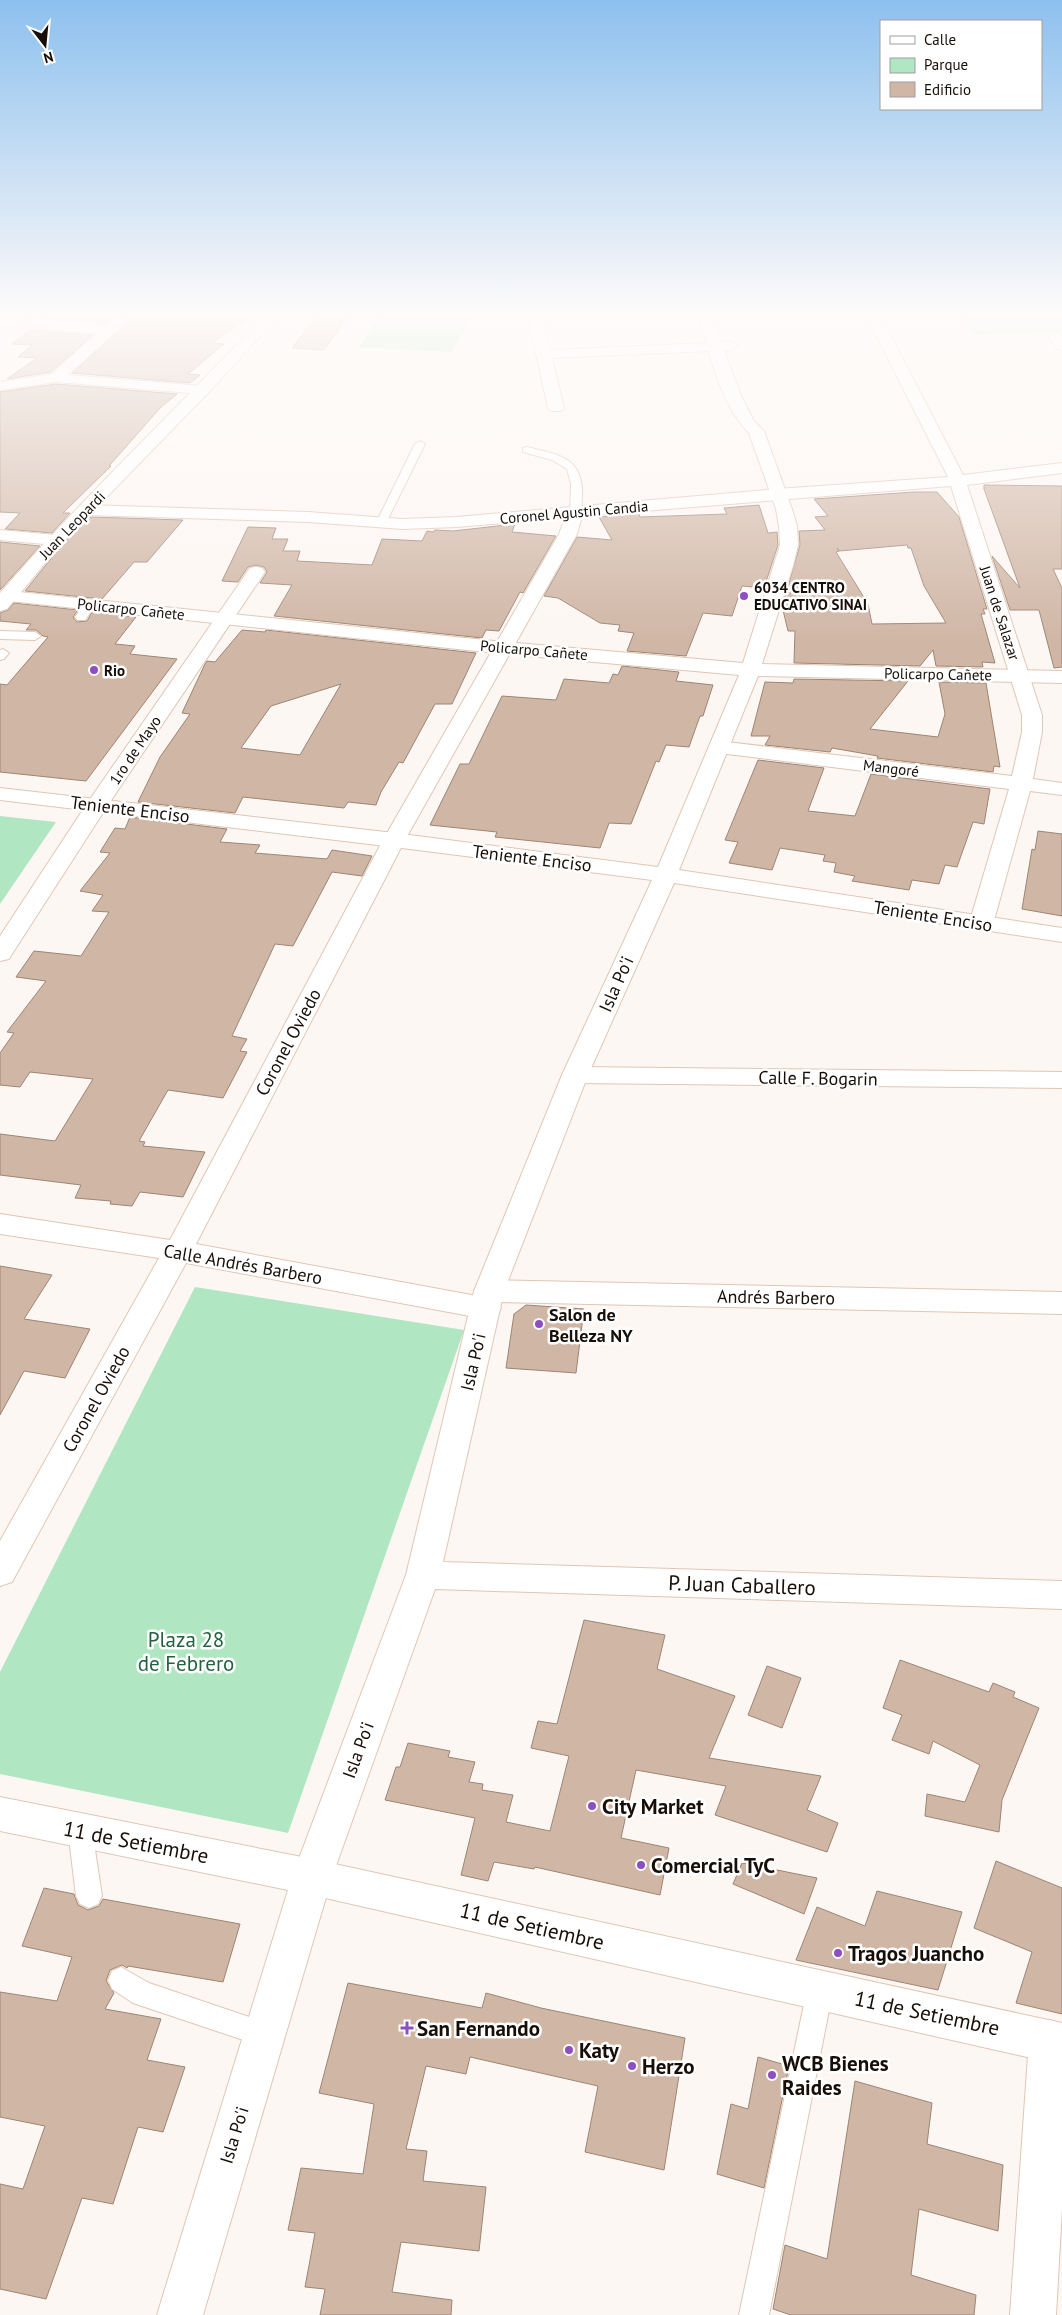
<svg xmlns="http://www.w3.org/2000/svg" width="1062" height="2315" font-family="'PT Sans',sans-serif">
<rect width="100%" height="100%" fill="#fdf7f3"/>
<path fill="#b0e6c2" d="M380 317H473L451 352 358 347Z
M962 317H1062V332L974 335Z
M0 816 56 822 0 904Z
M195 1287 464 1330 288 1833 0 1774V1672Z"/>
<path fill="#d0b6a5" stroke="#9d8574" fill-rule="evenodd" d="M48 317H113L105 324 45 319Z
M123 317H249L212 343 224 344 188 374 200 375 190 383 72 373 124 326 127 321Z
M316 317H348L324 350 292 348Z
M30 330 93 335 51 372 7 379 37 358 18 357 32 345 12 344Z
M56 384 177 394 161 407 109 466H111L63 513H70L52 533 5 529 20 513 0 512V392Z
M984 485 1062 486V569H1053L1062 588V667L1054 668 1039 610H1010L992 556 1020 588 984 489Z
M914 492H937L959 517 987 609H983L985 614H981L995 663 982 662 983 667 936 666 933 650 920 666 794 663 795 631H788L782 606 800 545 799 531 825 530 815 517 828 516 814 499ZM907 545 908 548H911L924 586 946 623 872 624 868 604 836 552 839 551 837 548 839 551Z
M759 505 768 533 777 532 778 545 764 588 742 586 732 616 703 613 686 656 627 651 634 633 618 631 620 625 600 623 558 598 544 596 577 537 612 540 599 517 639 514 640 517 727 514 724 508Z
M90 517 183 520 147 562H134L102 599 25 591 62 545Z
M515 524 512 532 556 536 523 593 520 592 499 631 486 630 482 638 274 616 292 585 260 583 267 572 264 567 256 565 248 567 238 582 222 581 248 527 276 528 272 539H288L283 551H300L297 561 372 565 382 539 422 541 427 531 433 532 435 530 453 531Z
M0 542 40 546 0 590Z
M14 603 78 610 73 617 77 622 87 621 92 612 136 617 115 644 135 646 130 654 177 659 86 781 0 772V684L7 685 48 637 43 636 36 630H26L31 624 0 621V613L8 610Z
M242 630 265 632 266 630 476 653 452 704H435L403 763 399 762 381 792 376 805 348 802 344 808 243 797 235 813 138 802 160 757 190 714 182 713 205 664 207 661 215 662ZM341 684 300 755 241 748 271 706Z
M622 666 679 672 676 681 713 685 703 716H700L689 747 666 745 659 762 656 761 631 824 609 823 600 848 495 837 497 832 430 825 460 764H469L502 696 556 700 564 679 609 683 613 674 618 675Z
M794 679 908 681 870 729 938 737 945 714 939 682 986 683 1000 767 994 766 993 772 877 758 878 756 832 748 830 752 765 745 770 736H751L765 682 793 683Z
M758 760 824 768 808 811 855 816 871 774 990 789 984 824 973 822 957 867 945 865 939 884 912 880 909 890 852 881 855 876 834 872 836 863 823 861 825 855 780 848 772 870 729 863 738 842 725 840Z
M130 817 227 829 220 842 260 845 255 853 327 859 332 850 372 856 362 876 332 872 293 946 275 944 232 1036 247 1039 240 1051 247 1052 223 1098 168 1090 139 1141 145 1142 143 1146 205 1152 183 1197 140 1192 132 1206 110 1204 111 1201 75 1198 81 1185 0 1175V1134L55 1141 93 1079 30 1072 20 1087 0 1085V1053L14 1033 7 1032 46 981 16 977 34 951 81 956 109 912 92 911 103 895 80 891 110 853 100 852 115 828 125 829Z
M1038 831 1062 834V916L1022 909 1032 849 1035 850Z
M0 1266 52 1275 24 1319 90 1329 65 1378 24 1371 0 1415Z
M526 1305 584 1309 576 1373 506 1368 514 1314Z
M584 1620 665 1635 657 1669 735 1696 709 1758 821 1776 807 1810 838 1823 827 1852 715 1815 726 1786 636 1770 621 1838 669 1848 660 1895 535 1867 534 1869 494 1862 488 1881 461 1875 475 1818 385 1800 396 1767H400L408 1743 450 1751 448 1757 475 1762 469 1782 483 1784 482 1790 513 1795 506 1822 550 1831 569 1756 531 1748 538 1721 557 1724Z
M900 1660 989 1692 993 1683 1015 1692 1013 1697 1039 1708 1002 1800 999 1832 925 1816 927 1794 965 1802 980 1765 933 1741 929 1754 892 1740 902 1715 883 1708Z
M767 1666 801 1678 782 1728 748 1715Z
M996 1861 1062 1888V2014L1016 2003 1032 1952 974 1928Z
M742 1863 817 1878 804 1914 733 1884Z
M44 1888 74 1894 78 1905 88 1910 99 1906 103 1899 240 1924 223 1982 128 1966 127 1968 122 1965 110 1970 106 1981 114 1993 105 2009 161 2019 147 2060 185 2067 163 2132 138 2127 113 2204 82 2198 46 2299 0 2289V2184L23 2189 45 2126 0 2117V1992L57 2001 72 1957 22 1946Z
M877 1891 962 1912 938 1990 796 1960 817 1907 865 1926Z
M348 1983 482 2008 486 1993 541 2008 685 2038 664 2170 585 2152 598 2086 470 2057 466 2074 426 2066 406 2149 427 2151 423 2181 486 2187 479 2251 401 2242 392 2292 452 2300 451 2315H320L325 2289 305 2287 315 2233 288 2230 301 2168 363 2174 374 2104 319 2093Z
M758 2057 789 2066 764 2188 717 2174 731 2104 748 2109Z
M855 2081 932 2103 927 2144 1003 2165 998 2231 919 2209 911 2275 976 2295 974 2315H791L773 2309 785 2245 827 2259Z"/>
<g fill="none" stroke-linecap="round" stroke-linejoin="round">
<g stroke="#e0c6b4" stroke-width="2">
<path id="service" d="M420 441 425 444 386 523 381 526 377 525 376 523 415 444Z
M527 447C555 454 582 456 582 492 582 499 582 509 579 515H571L570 513 571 484 567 469 552 460 523 452V448Z
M90 600 96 604 85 620H77L75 617 86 602Z
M0 631 35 632 41 636 35 640 0 639Z
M3 649 9 653 4 659 0 660V650Z
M80 1819 89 1822 92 1830 102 1896 98 1904 89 1908 80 1904 76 1896 68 1830 71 1822Z
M121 1967 149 1983 273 2025 277 2034 273 2043 264 2047 133 2003 112 1989 108 1980 112 1971Z
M820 1977 829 1981 833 1990 769 2315H739L807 1990 811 1981Z"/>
</g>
<g stroke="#e0c6b4" stroke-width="2">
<path id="minor" d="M528 317H542L550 350 732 342 739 346 732 350 552 358 564 408 561 411H551L548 408Z
M867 317H881L963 475 1062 463V473L967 485 1042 715V732L1033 779 1062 783V795L1030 791 993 924 989 929 981 931 973 929 969 924 1009 789 719 753 712 751 709 747 712 743 719 741 1012 776 1022 732V715L951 486 582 516 577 534 405 840 196 1244 477 1296 474 1291 479 1284 489 1280 1062 1292V1314L497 1302 501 1308 497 1316 486 1319 186 1263 12 1582 0 1586V1541L159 1258 0 1234V1214L170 1240 383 840 559 534 565 518 457 527 402 529 308 522 86 515 80 514 78 510 80 506 86 505 308 512 402 519 457 517 777 489 948 477Z
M0 318 106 326 113 319H123L125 322 123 325 68 375 203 386 210 390 203 394 56 382 0 390V382L52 374 97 333 0 326Z
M1055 332 1062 336V350L1057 349 1048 336Z
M256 567 262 568 265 572 108 805 12 954 9 959 0 961V936L86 805 250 568Z
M575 1067 1062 1072V1088L575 1083 566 1081 562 1075 566 1069Z
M1050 2020 1062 2025V2208L1056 2315H1010L1029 2041 1035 2026Z"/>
</g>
<g stroke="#e0c6b4" stroke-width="2">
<path id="tertiary" d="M698 317H712L741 396 754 421 764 431 792 509 797 526 798 545 793 566 762 664 1062 671V683L758 676 679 870 1062 928V942L674 883 588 1075 504 1291 443 1562 1062 1581V1609L435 1589 332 1877 203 2315H157L292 1877 406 1575 474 1291 562 1075 652 880 394 847 0 800V788L394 833 658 867 739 675 504 654 9 601 3 600 0 596 3 592 9 591 504 642 743 663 780 545 779 526 776 509 749 433C721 406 710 353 698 317Z
M0 530 55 535 61 536 64 540 61 544 55 545 0 540Z"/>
</g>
<g stroke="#e0c6b4" stroke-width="2">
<path id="secondary" d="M263 317H278L208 393 61 544 7 609 0 611V593C83 497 176 410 263 317Z
M0 1797 312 1859 1062 2023V2065L312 1895 0 1831Z"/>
</g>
<use href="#service" fill="#fff" fill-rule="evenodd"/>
<use href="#minor" fill="#fff" fill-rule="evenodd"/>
<use href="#tertiary" fill="#fff" fill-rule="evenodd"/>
<use href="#secondary" fill="#fff" fill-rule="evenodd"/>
</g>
<linearGradient id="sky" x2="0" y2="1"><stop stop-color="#8dc0ee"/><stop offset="0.49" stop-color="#fefbfa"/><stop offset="1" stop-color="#fefbfa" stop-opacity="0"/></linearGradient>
<rect width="1062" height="641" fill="url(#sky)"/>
<g fill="#8d4ec3" stroke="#fff" stroke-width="2">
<circle cx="744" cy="596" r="5"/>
<circle cx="94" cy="670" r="5"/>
<circle cx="539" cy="1324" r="5"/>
<circle cx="592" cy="1806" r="5"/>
<circle cx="641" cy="1865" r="5"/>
<circle cx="838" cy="1953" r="5"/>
<path d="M404.5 2020.5h5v5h5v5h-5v5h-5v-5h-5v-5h5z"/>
<circle cx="569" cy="2050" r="5"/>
<circle cx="632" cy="2066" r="5"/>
<circle cx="772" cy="2075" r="5"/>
</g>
<g text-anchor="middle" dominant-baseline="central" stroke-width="5" stroke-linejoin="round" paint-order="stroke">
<g font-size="15" fill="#170e08" stroke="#fff">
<text transform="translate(574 512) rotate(-5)">Coronel Agustin Candia</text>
<text transform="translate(72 525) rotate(-46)">Juan Leopardi</text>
<text transform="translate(131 609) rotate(6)">Policarpo Cañete</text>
<text transform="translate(1000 613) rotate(72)">Juan de Salazar</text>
<text transform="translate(534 650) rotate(5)">Policarpo Cañete</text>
<text transform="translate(938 674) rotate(1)">Policarpo Cañete</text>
<text transform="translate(135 750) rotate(-56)">1ro de Mayo</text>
<text transform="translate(891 768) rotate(7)">Mangoré</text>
</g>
<g font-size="15" font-weight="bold" fill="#170e08" stroke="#fff" text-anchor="start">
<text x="754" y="587">6034 CENTRO<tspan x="754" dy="17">EDUCATIVO SINAI</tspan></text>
<text x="104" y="670">Rio</text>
</g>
<g font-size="18" fill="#170e08" stroke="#fff">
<text transform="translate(130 809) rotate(7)">Teniente Enciso</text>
<text transform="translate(532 858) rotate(7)">Teniente Enciso</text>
<text transform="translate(933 916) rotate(9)">Teniente Enciso</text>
<text transform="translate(616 984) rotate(-66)">Isla Po'i</text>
<text transform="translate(288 1042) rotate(-62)">Coronel Oviedo</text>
<text transform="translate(818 1078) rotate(1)">Calle F. Bogarin</text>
<text transform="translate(243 1264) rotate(10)">Calle Andrés Barbero</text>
<text transform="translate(776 1297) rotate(1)">Andrés Barbero</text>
<text transform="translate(473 1362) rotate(-77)">Isla Po'i</text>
<text transform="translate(96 1399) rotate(-61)">Coronel Oviedo</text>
<text transform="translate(358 1750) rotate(-70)">Isla Po'i</text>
<text transform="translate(234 2135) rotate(-73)">Isla Po'i</text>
</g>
<g font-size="18" font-weight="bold" fill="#170e08" stroke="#fff" text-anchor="start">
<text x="549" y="1314">Salon de<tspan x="549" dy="21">Belleza NY</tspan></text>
</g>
<g font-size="21" fill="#170e08" stroke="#fff">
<text transform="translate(742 1585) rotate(2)">P. Juan Caballero</text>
<text transform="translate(136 1842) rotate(11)">11 de Setiembre</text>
<text transform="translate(532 1926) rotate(13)">11 de Setiembre</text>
<text transform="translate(927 2013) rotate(12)">11 de Setiembre</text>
</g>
<g font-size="21" fill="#23623e" stroke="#fff">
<text x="186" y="1639">Plaza 28<tspan x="186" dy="24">de Febrero</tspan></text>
</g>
<g font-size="21" font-weight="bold" fill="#170e08" stroke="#fff" text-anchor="start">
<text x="602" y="1806">City Market</text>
<text x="651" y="1865">Comercial TyC</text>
<text x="848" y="1953">Tragos Juancho</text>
<text x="417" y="2028">San Fernando</text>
<text x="579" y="2050">Katy</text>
<text x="782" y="2063">WCB Bienes<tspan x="782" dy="24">Raides</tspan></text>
<text x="642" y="2066">Herzo</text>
</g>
</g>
<rect x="880" y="20" width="162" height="90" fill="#ffffff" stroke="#a29f9c"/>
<rect x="890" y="36" width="25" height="8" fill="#ffffff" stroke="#a29f9c"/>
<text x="924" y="45" font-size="15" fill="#170e08">Calle</text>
<rect x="890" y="58" width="25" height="15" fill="#b0e6c2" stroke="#a29f9c"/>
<text x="924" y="70" font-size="15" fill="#170e08">Parque</text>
<rect x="890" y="82" width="25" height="15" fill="#d0b6a5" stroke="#a29f9c"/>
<text x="924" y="95" font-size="15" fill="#170e08">Edificio</text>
<g transform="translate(45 45) rotate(164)" stroke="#ffffff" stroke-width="4" paint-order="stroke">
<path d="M0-4L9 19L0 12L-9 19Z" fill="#170e08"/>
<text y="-8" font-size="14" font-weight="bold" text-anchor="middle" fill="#170e08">N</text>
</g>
</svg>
